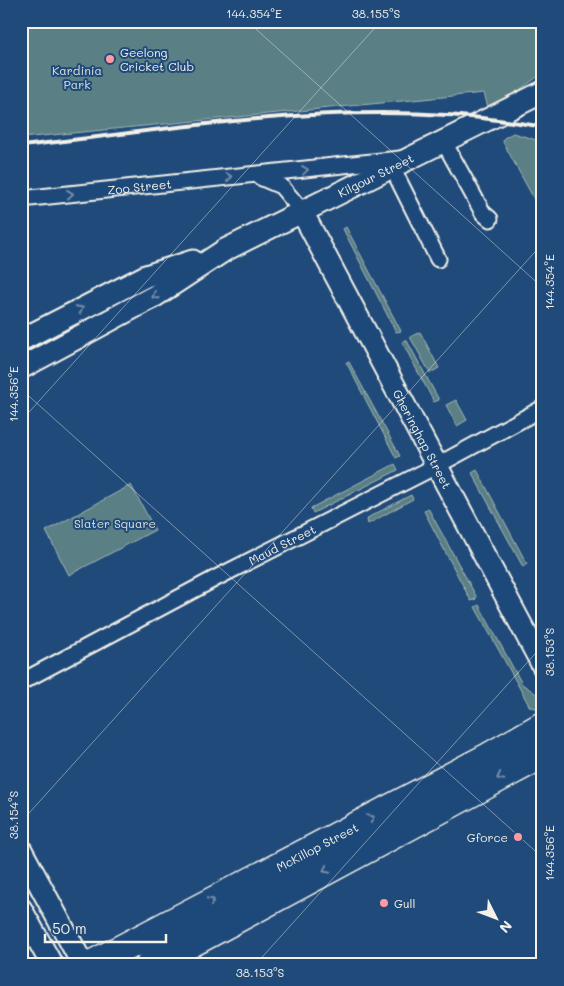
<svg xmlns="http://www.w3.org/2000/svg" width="564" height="986" font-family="Mali,sans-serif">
<rect width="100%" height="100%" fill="#1f4a7a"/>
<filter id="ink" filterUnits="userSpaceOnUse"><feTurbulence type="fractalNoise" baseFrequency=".02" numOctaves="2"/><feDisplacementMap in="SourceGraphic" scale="10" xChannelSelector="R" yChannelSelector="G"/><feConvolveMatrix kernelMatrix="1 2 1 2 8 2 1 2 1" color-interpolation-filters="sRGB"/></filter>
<g filter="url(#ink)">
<path fill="#5a7f84" stroke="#a7b8b6" d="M21 21H543V73L504 101 488 107 484 93 21 138Z
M513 133 543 142V194L534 199 503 142 504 138Z
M346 227 401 331 396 332 343 229Z
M420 332 439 368 430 373 410 337Z
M406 339 439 400 434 402 402 342Z
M346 362H349L400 456 396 458Z
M456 400 467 420 457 426 446 405Z
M395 464 398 470 313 513 311 508Z
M477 470 527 564 523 567 472 473Z
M131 485 155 530 69 575 46 531Z
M411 495 413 499 368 524 367 520 369 517Z
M428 508 476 596V599L471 601 424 511Z
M479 605 522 684 538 695 542 704 541 709 530 707 475 607Z"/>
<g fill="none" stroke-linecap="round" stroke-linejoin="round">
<g stroke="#f4f1e8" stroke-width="19">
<g id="street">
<path d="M444 142 483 213 490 219"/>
<path d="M392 167 438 259"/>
<path d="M260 177 281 186 301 210"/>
<path id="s1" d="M21 199 400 159"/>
<path id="s2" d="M21 682 218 577 436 466 543 408"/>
</g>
</g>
<g stroke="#f4f1e8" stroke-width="25">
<g id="secondary">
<path id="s3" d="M301 210 543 666"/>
<path d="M21 340 146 276 193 261"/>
<path id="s4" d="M21 368 155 296 225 250 543 92"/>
<path d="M21 850 83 965"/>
<path d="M21 909 52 965"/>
</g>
</g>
<g stroke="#f4f1e8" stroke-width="31">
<g id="highway">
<path id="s5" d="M91 965 489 757 543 726"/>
<path d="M150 965 543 754"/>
</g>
</g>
<use href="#street" stroke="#1f4a7a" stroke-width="15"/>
<use href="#secondary" stroke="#1f4a7a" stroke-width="21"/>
<use href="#highway" stroke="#1f4a7a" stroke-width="28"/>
<path stroke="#f4f1e8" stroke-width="4" d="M21 146C192 127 371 94 543 127"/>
</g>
<defs><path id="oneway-chevron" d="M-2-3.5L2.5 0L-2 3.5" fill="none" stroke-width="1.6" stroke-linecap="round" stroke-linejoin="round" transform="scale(1.25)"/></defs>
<g stroke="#748da6">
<use href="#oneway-chevron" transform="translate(305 170) rotate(-7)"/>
<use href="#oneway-chevron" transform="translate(229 177) rotate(-5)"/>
<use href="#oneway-chevron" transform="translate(70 194) rotate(-6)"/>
<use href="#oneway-chevron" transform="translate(155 296) rotate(149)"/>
<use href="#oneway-chevron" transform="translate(80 309) rotate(-27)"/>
<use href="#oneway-chevron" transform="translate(500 777) rotate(152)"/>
<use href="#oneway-chevron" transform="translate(371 818) rotate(-28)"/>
<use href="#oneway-chevron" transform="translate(326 870) rotate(152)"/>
<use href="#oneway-chevron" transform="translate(211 901) rotate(-28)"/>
</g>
</g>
<path fill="none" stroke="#f4f1e8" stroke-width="1" stroke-opacity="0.45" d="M247 21 543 288M21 389 543 858M21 421 381 21M21 822 543 243M21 960 27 965M255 965 543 645"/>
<g fill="#ff9aa2" stroke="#1f4a7a" stroke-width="2">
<circle cx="110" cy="59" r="5"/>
<circle cx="518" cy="837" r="5"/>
<circle cx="384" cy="903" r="5"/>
</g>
<g text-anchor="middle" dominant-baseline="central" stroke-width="4" stroke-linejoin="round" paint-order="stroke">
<g font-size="12" fill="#f4f1e8" stroke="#1f4a7a" text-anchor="start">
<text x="120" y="52">Geelong<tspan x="120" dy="14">Cricket Club</tspan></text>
<text x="508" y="837" text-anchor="end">Gforce</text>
<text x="394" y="903">Gull</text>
</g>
<g font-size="12" fill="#dde0d9" stroke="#1f4a7a">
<text x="77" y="70">Kardinia<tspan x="77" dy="14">Park</tspan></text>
<text x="115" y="523">Slater Square</text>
</g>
<g font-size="12" fill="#f4f1e8" stroke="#1f4a7a">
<text stroke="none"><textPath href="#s4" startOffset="404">Kilgour Street</textPath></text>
<text stroke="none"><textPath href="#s1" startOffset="119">Zoo Street</textPath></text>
<text stroke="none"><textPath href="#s3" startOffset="259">Gheringhap Street</textPath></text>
<text stroke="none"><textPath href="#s2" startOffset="295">Maud Street</textPath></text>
<text stroke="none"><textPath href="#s5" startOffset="255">McKillop Street</textPath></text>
</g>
</g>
<rect width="564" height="986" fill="none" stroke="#1f4a7a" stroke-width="55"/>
<g transform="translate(496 918) rotate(132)" stroke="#1f4a7a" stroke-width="4" paint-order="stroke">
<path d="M0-4L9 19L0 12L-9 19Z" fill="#f4f1e8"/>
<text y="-8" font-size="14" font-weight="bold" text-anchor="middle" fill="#f4f1e8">N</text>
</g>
<path d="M45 934v8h121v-8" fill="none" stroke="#f4f1e8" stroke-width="2.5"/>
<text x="52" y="934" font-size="15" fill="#f4f1e8" stroke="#1f4a7a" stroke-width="4" paint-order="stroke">50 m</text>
<rect x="28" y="28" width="508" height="930" fill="none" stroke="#f4f1e8" stroke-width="2"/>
<g font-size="12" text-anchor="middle" fill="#f4f1e8">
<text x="254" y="18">144.354°E</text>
<text x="376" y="18">38.155°S</text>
<text transform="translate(550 282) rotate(-90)" y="4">144.354°E</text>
<text transform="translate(14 394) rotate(-90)" y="4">144.356°E</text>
<text transform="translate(550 652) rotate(-90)" y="4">38.153°S</text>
<text transform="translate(14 815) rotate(-90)" y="4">38.154°S</text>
<text transform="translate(550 853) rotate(-90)" y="4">144.356°E</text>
<text x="260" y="977">38.153°S</text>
</g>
</svg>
